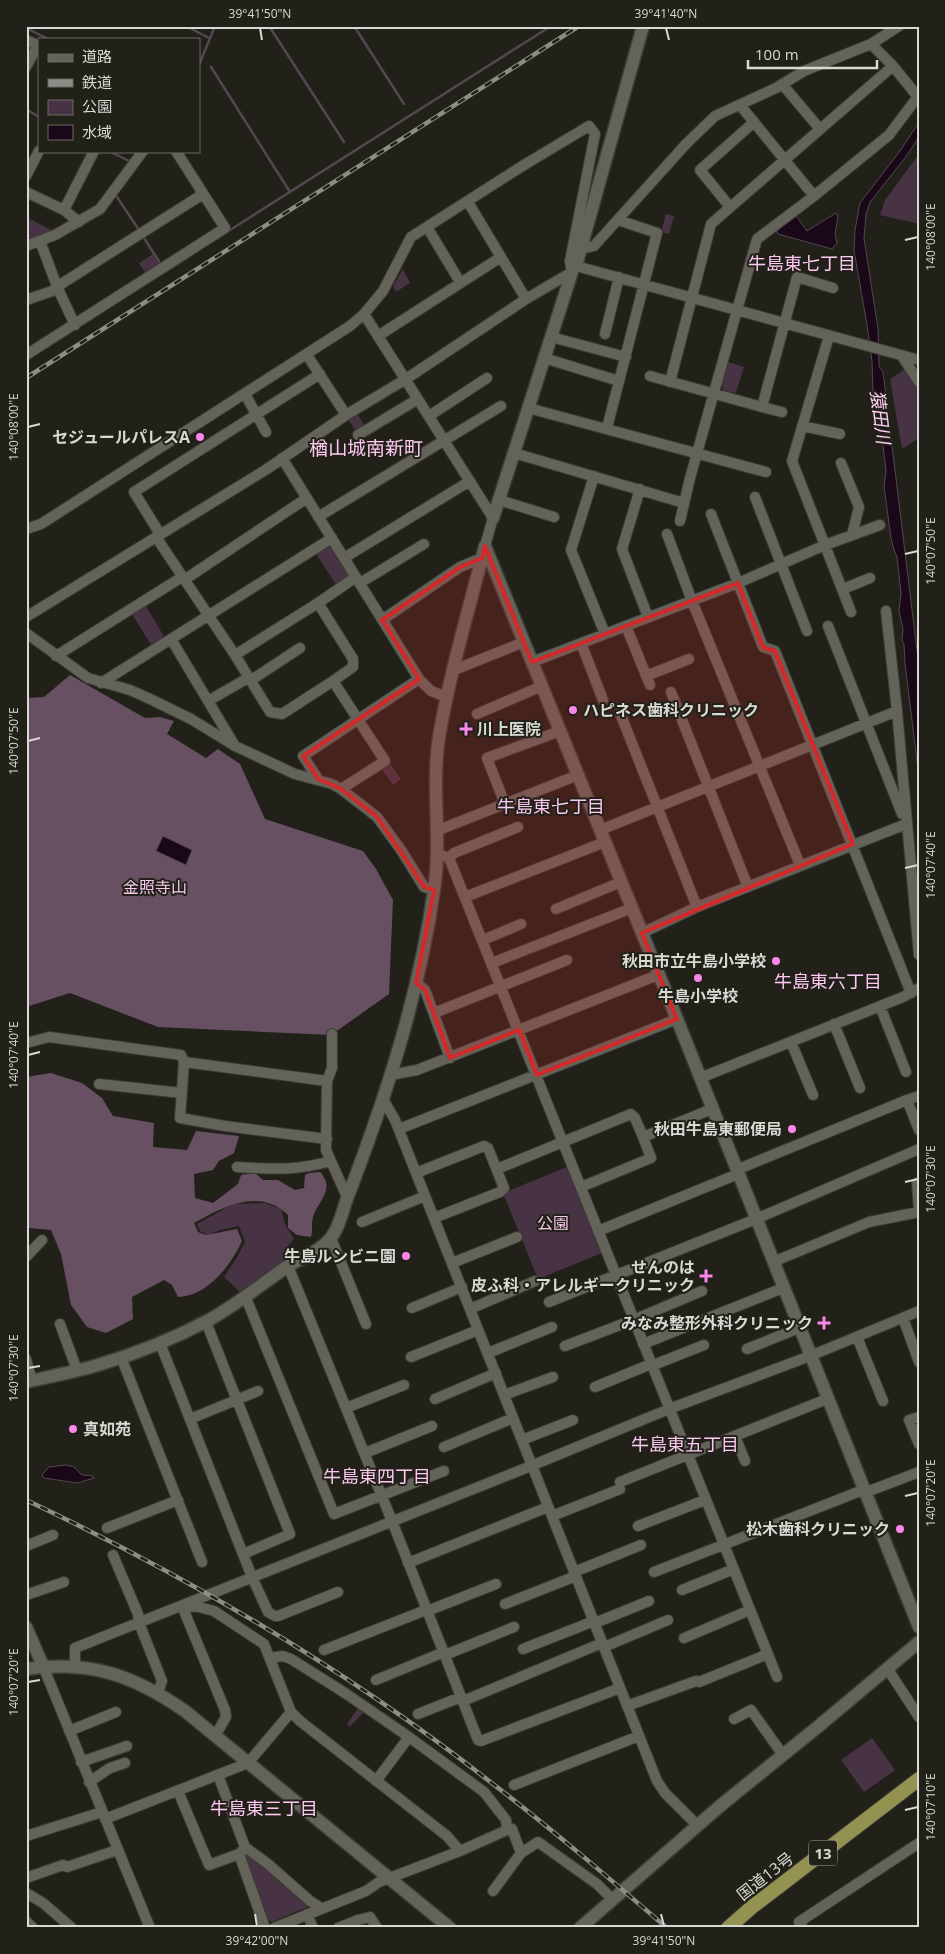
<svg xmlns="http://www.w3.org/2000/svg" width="945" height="1954" font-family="'Open Sans','Noto Sans JP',sans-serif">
<rect width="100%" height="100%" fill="#212119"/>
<path fill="#473343" d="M919 154V224L880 215 885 200Z
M666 214 674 216 669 234 661 232Z
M26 217 51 230 41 236 26 241Z
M153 254 160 266 146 274 139 263Z
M403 269 410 283 396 292 393 286Z
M728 362 744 367 736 393 723 390 722 384Z
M907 368 919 387V438L902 449 890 379Z
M357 413 365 427 356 432 348 419Z
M327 547 334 548 349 572 347 580 337 586 316 554Z
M146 606 166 640 153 648 132 614Z
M389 762 401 779 393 785 381 768Z
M567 1167 602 1253 538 1279 503 1193Z
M265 1203 281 1209 285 1224 294 1239 288 1246 293 1256 241 1293 224 1277 236 1259 245 1242 239 1226 220 1230 208 1235 200 1231 197 1224 233 1204Z
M358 1708 364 1712 350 1727 347 1724Z
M872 1738 895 1770 864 1792 841 1760Z
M248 1852 312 1905 272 1922 268 1920 244 1857 245 1853Z"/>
<path fill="#675062" d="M70 675 145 718 160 717 174 721 167 734 206 758 218 749 240 764 265 819 363 851 376 869 393 900 389 994 331 1035 158 1027 70 993 26 1007V698L44 697Z
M51 1073 82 1083 102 1098 113 1116 154 1123 153 1147 187 1150 196 1131 239 1136 234 1153 219 1161 213 1170 194 1174 195 1198 213 1203 238 1184 241 1175 255 1173 263 1180H278L295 1190 304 1188 305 1175 309 1173 320 1172C336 1189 318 1201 313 1217 311 1224 313 1230 311 1237L297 1235 288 1228V1215C259 1187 223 1207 194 1223L198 1232 206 1235 237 1229 242 1241C231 1265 208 1296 178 1297L172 1285 164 1280 132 1297 133 1319 106 1333 87 1327 71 1305 61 1254 51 1230 30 1228 26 1230V1077Z"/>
<path fill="#1a0818" stroke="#534750" d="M919 122V137L905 158 870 202 866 214 864 238 878 329 879 366 883 372 919 667V778L905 663 904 644 902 640 903 629 899 611 901 593 897 557 894 550 891 538 884 486 886 471 883 445 880 437 873 391 872 361 867 325 854 250 855 230 860 203 900 151Z
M836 213 838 216 835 235 837 243 832 249 778 234 777 230 796 216 807 231Z
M163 836 192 850 186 865 156 851Z
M66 1465 74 1467 82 1475 93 1476 94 1478 77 1483 44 1478 42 1475 49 1467Z"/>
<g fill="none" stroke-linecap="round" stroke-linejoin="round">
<path stroke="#534750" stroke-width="2.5" d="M186 26 209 38
M269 26 344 142
M354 26 404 104
M26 28 48 39
M199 65 215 26
M211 67 290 192
M26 109 39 117
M109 151 129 161
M115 194 139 230
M227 232 551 26
M144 238 160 263
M165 272 187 258"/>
<g stroke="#3c3c36" stroke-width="12">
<path id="minor" d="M26 40 39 46
M871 44 893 66 918 97
M26 67 37 46
M782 84 820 129
M740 105 814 196
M26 176 39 151
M26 192 64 210 79 222
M468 202 526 299
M730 207 700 170 754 122
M64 210 94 151
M427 227 460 282
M40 241 58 289 75 325
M26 246 55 235 100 209 143 151
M581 249 594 246 686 144 715 116 776 88 804 71 871 44 899 26
M58 286 203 194
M26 300 58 289
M364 314 493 518 485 546
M605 334 619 277
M378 336 501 257
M829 336 792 461 851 612
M551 337 626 357
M26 355 225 228 176 151
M307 355 346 415
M902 356 919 382
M544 358 619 381
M650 376 762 407 797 277 833 288
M670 382 711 224 893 66
M245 394 266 432
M762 407 782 412
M528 408 766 472
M429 416 487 378
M802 426 840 434
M607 428 657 233 618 220
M358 435 418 399
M514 453 684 503
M282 458 419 679 431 691 447 697
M841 463 859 507 852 535
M594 476 571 550 605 634
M640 489 622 549 648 617
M755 497 807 631
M499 500 554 517
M711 514 763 647 775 651 911 993
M318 517 501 406
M680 521 690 478 757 239 814 196 889 135 919 95
M26 529 41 524 350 326 364 314 383 291 411 237 524 165 589 126 595 134 570 261 572 272
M160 534 134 492 320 374
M667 534 692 601 800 865
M156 537 235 655 318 603
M344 558 470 481
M184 580 307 498
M360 583 424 544
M843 589 870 578
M886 611 897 711 919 955
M26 617 267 469 346 415 406 379 526 299 572 272 576 266 919 360
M382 620 460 567 482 558
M626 626 650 685
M828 626 902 814
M26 633 88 678 130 690 148 698 191 719 235 746 295 774 332 784 341 789 377 817 401 850 424 887 434 890
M171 639 235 746
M581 643 603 700
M235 655 270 712 282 714 333 681
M56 656 182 577
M532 662 738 583 825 545 880 525
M454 670 524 642
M646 676 689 659
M250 681 300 648
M101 683 332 538
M671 692 748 887
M208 701 248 678
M620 713 697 907
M477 714 542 686
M318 779 303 756 419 679
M341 789 385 761 333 681 353 667V659L318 603 356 577
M505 804 487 758 560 731
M600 830 897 711
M436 831 578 775
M438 854 449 858 777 1677
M449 858 454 853 518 827
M465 897 605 842
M556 909 621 882
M642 933 697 907 906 824
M483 940 521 924
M492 963 632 908
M416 983 425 990 450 1058
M880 1006 906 1072
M434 1013 567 960
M834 1024 860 1088
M332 1034V1068L327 1081 326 1150 347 1197
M791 1042 813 1095
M26 1043 49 1037 181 1055 184 1062 327 1081
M184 1062 180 1118 225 1126 327 1139
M390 1075 417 1070 658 975
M700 1078 903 997 919 988
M99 1084 182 1093
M383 1099 395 1120 657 1781 665 1793 698 1826
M907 1100 919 1096
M399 1129 677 1019
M237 1167C274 1169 295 1171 331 1161
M497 1169 631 1114 635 1118 643 1137
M736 1170 907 1100 919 1130
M416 1173 484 1146 488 1148 504 1188 500 1192 434 1218
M917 1183 919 1211
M581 1187 651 1158 643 1137 712 1109
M362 1222 425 1196
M598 1231 738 1174
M331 1238 366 1324
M26 1257 42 1240
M773 1262 869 1222 919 1212
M452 1263 517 1237
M288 1266 392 1521 478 1740 481 1741 620 1688
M246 1298 334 1514 444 1471
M549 1302 756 1219 919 1149
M412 1308 462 1287
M470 1309 535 1281
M903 1318 919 1362
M206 1322 290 1534 243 1554
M60 1324 77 1370
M857 1337 883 1401
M160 1343 252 1577 268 1612 275 1616H278L338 1592
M643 1344 783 1288
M565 1346 633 1320 702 1291
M747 1349 799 1328
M488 1353 552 1327
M121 1357 202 1562
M411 1357 478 1330
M26 1359 32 1381
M651 1366 704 1345
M595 1387 651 1364
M504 1395 553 1377
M435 1399 496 1373
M346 1408 404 1385
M919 1417 909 1420 919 1444
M190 1419 258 1391
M735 1436 745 1461
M522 1440 573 1420
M444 1447 513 1418
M365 1453 432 1426
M620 1482 827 1399
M864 1493 919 1472
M552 1516 620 1489
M638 1526 705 1500
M107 1528 178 1500
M26 1546 53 1535
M113 1555 138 1614 139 1623 162 1681 158 1692
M408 1563 548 1507
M574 1572 641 1545
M654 1572 863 1490
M682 1590 734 1569
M26 1595 64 1582
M505 1604 576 1576
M182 1606 225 1710 226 1717 215 1736
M186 1606 199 1607 214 1611 264 1644 291 1712 300 1721 447 1836 460 1851
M427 1611 496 1584
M595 1623 649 1601
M684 1638 750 1610
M604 1647 668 1620
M523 1649 594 1621
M324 1650 426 1610
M445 1655 514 1627
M270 1658 283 1656 291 1659 345 1693 409 1737 484 1792 506 1820 507 1830 460 1851 379 1882 366 1891 274 1928
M43 1666 150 1928
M75 1666V1648L526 1468 669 1409 810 1356 919 1311
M887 1668 919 1717
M376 1680 444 1652
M699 1682 768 1654
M463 1701 602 1643
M627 1706 696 1681
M418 1714 461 1697
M734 1719 751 1710 783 1755
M69 1731 116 1712
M81 1762 127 1746
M218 1775 245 1847 268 1864 310 1901 321 1908
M376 1781 409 1737
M89 1782 110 1768 125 1763
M514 1785 639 1736
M178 1791 209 1865 239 1854
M105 1819 248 1763 291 1712
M507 1830 512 1829 521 1853
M26 1836 102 1812
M243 1850 239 1854 265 1928
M26 1878 63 1865 67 1867 117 1850
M493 1891 521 1853 538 1842 597 1884 612 1899
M26 1895 28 1894 43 1903 72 1928
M307 1914 313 1928
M26 1921 33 1928
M338 1928 358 1920 370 1917 377 1928
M803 1928 799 1922 919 1843"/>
</g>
<g stroke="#3c3c36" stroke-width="15">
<path id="tertiary" d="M576 266 643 26
M493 518 572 272
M485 546 677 1019 919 1627
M26 1382C50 1376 75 1372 98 1365 135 1354 173 1339 207 1321 235 1306 259 1286 285 1268 298 1259 315 1254 326 1243 339 1232 342 1211 348 1196 386 1097 419 995 434 890 442 839 431 788 439 737 450 672 469 609 485 546
M26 1627 43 1666
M26 1669C90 1660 133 1675 185 1711L450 1928
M580 1928 720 1806 820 1725 919 1642"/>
</g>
<g stroke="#3c3c36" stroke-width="16">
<path id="trunk" d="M728 1928 752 1907 919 1779"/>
</g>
<use href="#minor" stroke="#63635a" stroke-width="10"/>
<use href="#tertiary" stroke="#63635a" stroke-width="12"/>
<use href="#trunk" stroke="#949250" stroke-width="14"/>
<g stroke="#8d8d87" stroke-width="4.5">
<path id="rail" d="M26 378 579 26
M26 1500C191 1578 350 1672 493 1784 553 1830 610 1879 667 1928"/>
</g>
<use href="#rail" stroke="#212119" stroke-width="2.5" stroke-dasharray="8" stroke-linecap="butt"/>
</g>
<path fill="#d62828" fill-opacity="0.2" stroke="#d62828" stroke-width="4" stroke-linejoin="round" d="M485 546 532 662 738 583 763 647 775 651 853 844 642 933 677 1019 537 1075 519 1030 450 1058 425 990 416 983 434 890 424 887 377 817 341 789 318 779 303 756 419 679 382 620 460 567 482 558Z"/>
<path fill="none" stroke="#d9d9d4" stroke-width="2" d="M260 28 262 40M666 28 669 40M905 240 918 237M28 427 40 424M905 554 918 551M28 741 40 738M905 868 918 865M28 1055 40 1052M905 1182 918 1179M28 1368 40 1366M905 1496 918 1493M28 1682 40 1680M905 1810 918 1807M255 1914 257 1926M661 1914 664 1926"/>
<g fill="#f987e8" stroke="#212119" stroke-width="2">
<circle cx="200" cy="437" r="5"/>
<circle cx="573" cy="710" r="5"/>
<path d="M463.5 721.5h5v5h5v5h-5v5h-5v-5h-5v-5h5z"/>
<circle cx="776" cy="961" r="5"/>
<circle cx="698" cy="978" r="5"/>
<circle cx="792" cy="1129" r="5"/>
<circle cx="406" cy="1256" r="5"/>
<path d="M703.5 1268.5h5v5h5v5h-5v5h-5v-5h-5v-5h5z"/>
<path d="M821.5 1315.5h5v5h5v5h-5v5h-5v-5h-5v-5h5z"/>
<circle cx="73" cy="1429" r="5"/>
<circle cx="900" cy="1529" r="5"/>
</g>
<g text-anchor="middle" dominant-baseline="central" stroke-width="4" stroke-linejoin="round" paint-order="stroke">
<rect fill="#212119" stroke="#a2a29c" stroke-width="1" x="809" y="1840.5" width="28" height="25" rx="4"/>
<g font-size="15" font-weight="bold" fill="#d9d9d4">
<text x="823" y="1853">13</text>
</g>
<g font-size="16" font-weight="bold" fill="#d9d9d4" stroke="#212119" text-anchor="end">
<text x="190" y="437">セジュールパレスA</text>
<text x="583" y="710" text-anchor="start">ハピネス歯科クリニック</text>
<text x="477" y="729" text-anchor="start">川上医院</text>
<text x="766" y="961">秋田市立牛島小学校</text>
<text x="698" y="996" text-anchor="middle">牛島小学校</text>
<text x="782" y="1129">秋田牛島東郵便局</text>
<text x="396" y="1256">牛島ルンビニ園</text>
<text x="695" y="1267">せんのは<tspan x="695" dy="18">皮ふ科・アレルギークリニック</tspan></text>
<text x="813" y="1323">みなみ整形外科クリニック</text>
<text x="83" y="1429" text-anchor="start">真如苑</text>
<text x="890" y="1529">松木歯科クリニック</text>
</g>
<g font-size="16" fill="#f5c7ec" stroke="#212119">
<text x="155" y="887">金照寺山</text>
<text x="553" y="1223">公園</text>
</g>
<g font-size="16" fill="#d9d9d4" stroke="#212119">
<text transform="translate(765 1876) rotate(-38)">国道13号</text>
</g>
<g font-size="18" fill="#fcc8f1" stroke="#212119">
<text x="802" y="263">牛島東七丁目</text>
<text x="551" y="806">牛島東七丁目</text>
<text x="828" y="981">牛島東六丁目</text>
<text x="685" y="1444">牛島東五丁目</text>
<text x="377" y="1476">牛島東四丁目</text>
<text x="264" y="1808">牛島東三丁目</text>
</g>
<g font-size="18" font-style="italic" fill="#fccef3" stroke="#212119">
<text transform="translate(881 417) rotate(83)">猿田川</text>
</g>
<g font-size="19" fill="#fcc8f1" stroke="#212119">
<text x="366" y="448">楢山城南新町</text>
</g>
</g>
<rect width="945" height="1954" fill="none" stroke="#212119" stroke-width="55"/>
<rect x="38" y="38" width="162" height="115" fill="#212119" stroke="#6b6b64"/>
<rect x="48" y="54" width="25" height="8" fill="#63635a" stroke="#6b6b64"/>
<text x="82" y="62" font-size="15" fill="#d9d9d4">道路</text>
<rect x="48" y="79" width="25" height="8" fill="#8d8d87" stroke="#6b6b64"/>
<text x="82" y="88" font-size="15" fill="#d9d9d4">鉄道</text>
<rect x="48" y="100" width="25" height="15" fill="#473343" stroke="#6b6b64"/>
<text x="82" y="112" font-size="15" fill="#d9d9d4">公園</text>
<rect x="48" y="125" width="25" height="15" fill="#1a0818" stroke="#6b6b64"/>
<text x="82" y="138" font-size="15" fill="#d9d9d4">水域</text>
<path d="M748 60v8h129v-8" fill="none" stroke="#d9d9d4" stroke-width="2.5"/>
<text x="755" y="60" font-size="15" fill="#d9d9d4" stroke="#212119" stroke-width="4" paint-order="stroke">100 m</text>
<rect x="28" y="28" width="890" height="1898" fill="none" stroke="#d9d9d4" stroke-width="2"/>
<g font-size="12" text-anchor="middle" fill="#d9d9d4">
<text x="260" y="18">39°41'50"N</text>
<text x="666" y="18">39°41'40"N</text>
<text transform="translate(931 237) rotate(-90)" y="4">140°08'00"E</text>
<text transform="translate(14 427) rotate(-90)" y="4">140°08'00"E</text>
<text transform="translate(931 551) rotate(-90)" y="4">140°07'50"E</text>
<text transform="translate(14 741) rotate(-90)" y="4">140°07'50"E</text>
<text transform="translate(931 865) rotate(-90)" y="4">140°07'40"E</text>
<text transform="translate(14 1055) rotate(-90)" y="4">140°07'40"E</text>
<text transform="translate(931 1179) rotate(-90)" y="4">140°07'30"E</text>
<text transform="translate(14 1368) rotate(-90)" y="4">140°07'30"E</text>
<text transform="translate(931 1493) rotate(-90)" y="4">140°07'20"E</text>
<text transform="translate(14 1682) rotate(-90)" y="4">140°07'20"E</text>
<text transform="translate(931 1807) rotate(-90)" y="4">140°07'10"E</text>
<text x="257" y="1945">39°42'00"N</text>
<text x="664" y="1945">39°41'50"N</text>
</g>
</svg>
